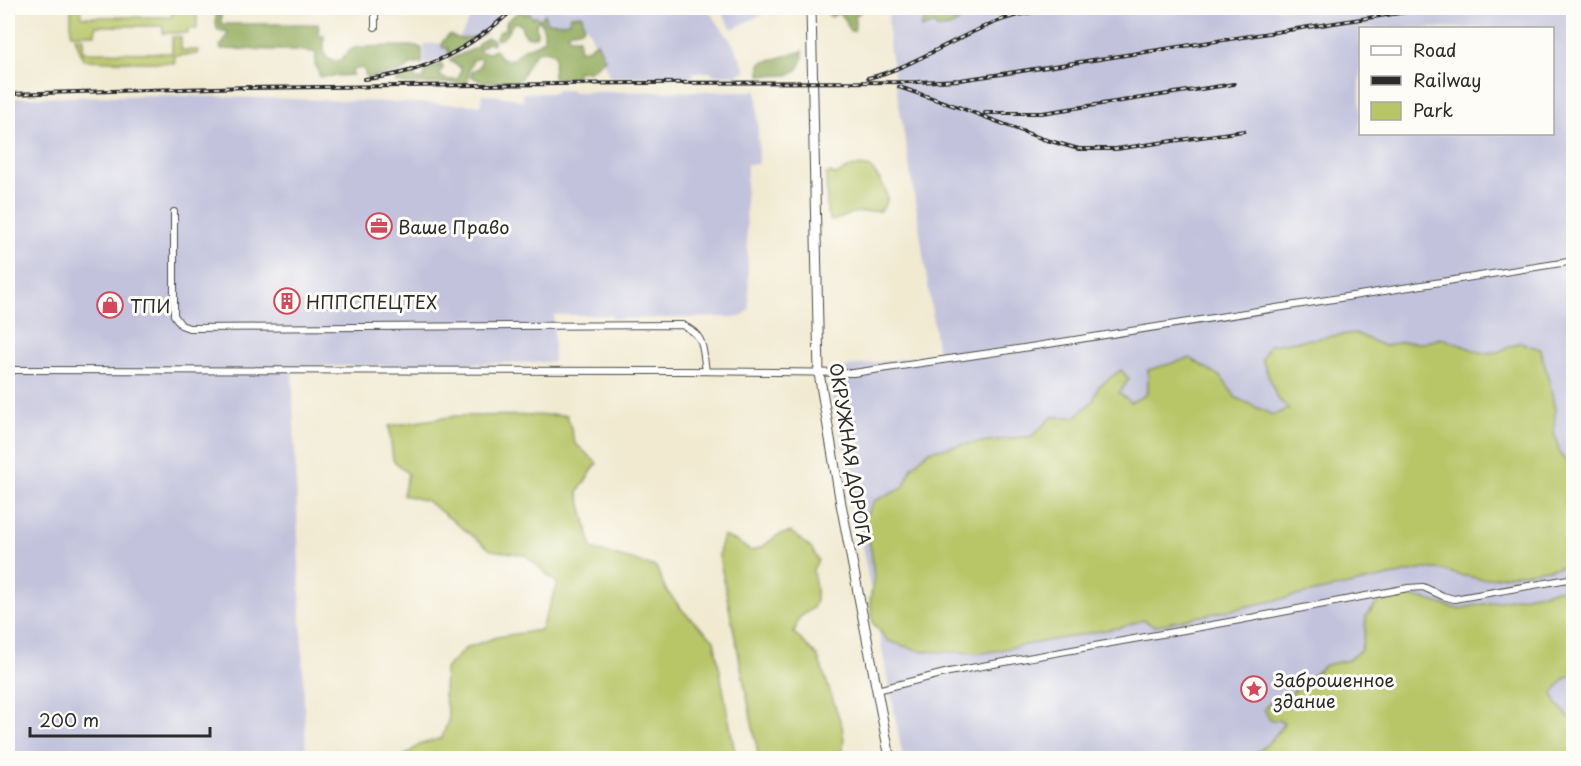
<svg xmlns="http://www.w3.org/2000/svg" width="1581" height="766" font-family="'Playpen Sans',sans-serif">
<rect width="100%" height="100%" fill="#fdfcf7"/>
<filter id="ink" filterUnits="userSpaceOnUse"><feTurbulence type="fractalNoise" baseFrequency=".0167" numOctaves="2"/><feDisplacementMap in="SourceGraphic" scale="12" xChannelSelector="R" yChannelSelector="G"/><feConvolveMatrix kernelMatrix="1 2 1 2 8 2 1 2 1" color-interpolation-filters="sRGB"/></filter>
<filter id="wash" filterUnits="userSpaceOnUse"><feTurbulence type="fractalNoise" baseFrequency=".008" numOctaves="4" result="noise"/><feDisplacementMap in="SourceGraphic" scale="24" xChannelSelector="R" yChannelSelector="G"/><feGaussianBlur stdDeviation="1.35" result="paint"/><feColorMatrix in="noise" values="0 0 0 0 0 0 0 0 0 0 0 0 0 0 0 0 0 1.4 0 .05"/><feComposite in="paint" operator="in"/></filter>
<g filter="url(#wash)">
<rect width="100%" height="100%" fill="#f1ead1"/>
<path fill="#c2c2dc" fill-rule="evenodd" d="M473 8H488L501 18 481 36 456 51 431 63 424 64V44L451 43 460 37 472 15 470 13Z
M521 8H707L733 44 746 70 737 75H713L712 72H694L693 77H610L587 27 581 25 521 20 518 12Z
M719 8H776L732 29Z
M888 8H1573V758H903L828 369 938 354 917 212 889 45ZM1360 28H1552V134H1360Z
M556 90H573V92L757 91 759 164H747L746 198 749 310 741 317 612 319V315H554V362L292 367 306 758H8V98L165 95 481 105 482 94 513 98 523 102V93H555Z"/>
<path fill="#b8c668" stroke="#72784a" stroke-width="1.5" d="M71 8H81L82 17H172V8H193V13H197V29H188V33H163V26H96L95 34H71Z
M75 37 83 38V52L172 53V37H181V50H198V54L174 56 175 63 83 60Z
M859 166 871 168C877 176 891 193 886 203 886 205 881 210 880 211L851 213 839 219 831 221 827 213 826 174 830 173 836 175 851 167Z
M1355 333 1384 346 1402 342 1423 343 1442 338 1482 353 1498 352 1520 342 1540 349 1549 380 1555 410 1554 433 1561 456 1573 467V565L1484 579 1459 575 1439 569H1424L1154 626 1143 620 1122 627 983 653 921 651 888 641 873 623 870 600 874 578 871 549 864 519 874 501 903 488 912 467 929 451 965 444 1032 436 1052 417H1075L1093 401 1099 386 1121 370 1129 379 1119 393 1131 402 1146 395 1148 385V370L1190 358 1221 377 1236 398 1273 415 1289 409 1277 398 1262 359 1269 345Z
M567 415 575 443 597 463 578 492 592 549 656 567 666 590 685 613 714 640 736 758H401L421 744 442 738 449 718 444 695 445 669 466 648 497 637 540 630 558 584 525 555 491 550 427 501 403 495 408 474 393 460 389 426 456 416Z
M791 532 812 549 818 560 813 570 816 589V600L813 608 799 618 794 633 818 657 842 726 844 741 841 758H759L719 556 720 546 723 536 736 541 751 551 762 547 778 535Z
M1573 587V675L1565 678 1553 693 1556 703 1569 717H1573V758H1247C1264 749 1273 740 1284 723L1278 720H1270L1264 709 1272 701 1290 695 1325 665 1349 660 1361 649 1365 632 1366 616 1380 600 1400 595 1424 599 1458 609Z"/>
<path fill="#92ab5c" stroke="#5e6b44" stroke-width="1.5" d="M218 8H238V12H221V24H318L319 27 318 32 320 35H324V54L328 59 336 61 341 60C346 53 350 49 358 47L417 46 422 49V63L411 65 404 70 395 73 367 78 363 68 352 70 353 75 320 77 319 76 318 69 315 65 316 53 313 52 294 50 221 49 220 46 224 42 228 33 226 31H218C215 25 215 14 218 8Z
M822 8H863V10L856 15C854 21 856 25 854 31H850L846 24 847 21 838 13 831 17Z
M916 8H977L964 10C962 25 948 29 936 28L935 23 921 28 923 21 931 17V15H923L921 11Z
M522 9 525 15 529 13 533 18 536 16 540 20 545 14 546 22 563 23 568 22 571 16 582 15 584 26 582 29 568 32V35L570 38H579V47L580 50 587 49 597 42 605 59 590 71 577 72 576 78H553C551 72 557 64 554 54 532 40 529 68 519 81L482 82 471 76 472 71 479 68 482 59 480 58 473 60 469 70 468 81 467 83 409 84 396 82V80L399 77 412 74H415V79H424L425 71 441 64 443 68 439 74C444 81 450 80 458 79L461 70V68L450 61V59L476 48 479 43 487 38 492 39 494 42 493 44 487 43 479 50 480 52 489 53 495 50C501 58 500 61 513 59 517 56 520 51 525 49 532 45 538 45 544 39V31L541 22 538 21 536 25 537 34 535 37C525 38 523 33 521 25L515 22C508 27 508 38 498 40L496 38 498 33 505 29 507 21Z
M482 32 485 33 449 55 448 48H443L442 45 443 41 449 35 461 39 479 36Z
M803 51C803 80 782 76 760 75V65L761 63Z"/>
</g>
<g filter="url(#ink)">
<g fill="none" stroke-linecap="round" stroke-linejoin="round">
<g stroke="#494844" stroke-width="8">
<path id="minor" d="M375 8V27
M174 212V315L181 325 189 328 682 325C706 336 702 348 706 371
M8 370 687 371 853 373 1004 351 1574 261
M877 690 949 672 1240 620 1408 588 1423 587 1443 596 1454 599 1574 578"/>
</g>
<g stroke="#494844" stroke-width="11">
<path id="secondary" d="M811 8 819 373 841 504 890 758"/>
</g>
<use href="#minor" stroke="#fff" stroke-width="6"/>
<use href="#secondary" stroke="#fff" stroke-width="9"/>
<g stroke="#2b2b2b" stroke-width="4">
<path id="rail" d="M868 78C907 69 948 42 986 26 1010 15 1035 11 1061 8
M364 79C426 74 470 48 515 8
M899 87 961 108 1043 139 1079 149H1116L1244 131
M243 88 635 83 917 82 960 80 995 75 1432 8
M8 94 250 87
M985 113H1042L1234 84"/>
</g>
<use href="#rail" stroke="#fdfcf7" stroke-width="1.5" stroke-dasharray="4.5" stroke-linecap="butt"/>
</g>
</g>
<defs>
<g id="office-ring" transform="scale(1.35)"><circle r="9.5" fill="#fdfcf7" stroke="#d1495b" stroke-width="1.5"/><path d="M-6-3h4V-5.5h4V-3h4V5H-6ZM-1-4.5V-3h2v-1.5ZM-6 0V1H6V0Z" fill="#d1495b"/></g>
<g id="building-ring" transform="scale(1.35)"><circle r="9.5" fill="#fdfcf7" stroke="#d1495b" stroke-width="1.5"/><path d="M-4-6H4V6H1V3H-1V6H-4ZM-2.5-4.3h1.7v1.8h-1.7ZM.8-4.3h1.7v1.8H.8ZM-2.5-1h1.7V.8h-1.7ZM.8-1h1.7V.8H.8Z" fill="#d1495b"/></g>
<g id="shop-ring" transform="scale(1.35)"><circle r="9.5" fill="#fdfcf7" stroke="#d1495b" stroke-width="1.5"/><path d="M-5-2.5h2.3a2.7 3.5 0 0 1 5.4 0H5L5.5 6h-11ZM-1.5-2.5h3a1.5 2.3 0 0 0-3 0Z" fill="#d1495b"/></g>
<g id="sight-ring" transform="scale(1.35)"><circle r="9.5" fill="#fdfcf7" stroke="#d1495b" stroke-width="1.5"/><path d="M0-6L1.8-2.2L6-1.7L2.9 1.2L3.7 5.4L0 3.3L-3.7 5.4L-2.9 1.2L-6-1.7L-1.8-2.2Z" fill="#d1495b"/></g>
</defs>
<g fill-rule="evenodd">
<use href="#office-ring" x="379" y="226"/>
<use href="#building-ring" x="287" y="301"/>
<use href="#shop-ring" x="110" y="305"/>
<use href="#sight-ring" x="1254" y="689"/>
</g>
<g text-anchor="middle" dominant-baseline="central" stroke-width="6" stroke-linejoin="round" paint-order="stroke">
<g font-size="18" fill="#2b2b2b" stroke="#fdfcf7" text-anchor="start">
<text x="398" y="226">Ваше Право</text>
<text x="306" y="301">НППСПЕЦТЕХ</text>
<text x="130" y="305">ТПИ</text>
<text x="1274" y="679">Заброшенное<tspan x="1274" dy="21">здание</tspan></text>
</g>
<g font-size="18" fill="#2b2b2b" stroke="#fdfcf7">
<text transform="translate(851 454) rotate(81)">ОКРУЖНАЯ ДОРОГА</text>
</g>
</g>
<rect width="1581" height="766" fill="none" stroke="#fdfcf7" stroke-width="30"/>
<rect x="1359" y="27" width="195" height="108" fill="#fdfcf7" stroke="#a9a8a5" stroke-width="1.5"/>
<rect x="1371" y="46" width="30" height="9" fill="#ffffff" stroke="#a9a8a5" stroke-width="1.5"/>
<text x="1413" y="57" font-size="18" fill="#2b2b2b">Road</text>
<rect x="1371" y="76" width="30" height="9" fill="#2b2b2b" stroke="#a9a8a5" stroke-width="1.5"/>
<text x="1413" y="87" font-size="18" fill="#2b2b2b">Railway</text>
<rect x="1371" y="102" width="30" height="18" fill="#b8c668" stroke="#a9a8a5" stroke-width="1.5"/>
<text x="1413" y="117" font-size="18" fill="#2b2b2b">Park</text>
<path d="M30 727v9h180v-9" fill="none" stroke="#2b2b2b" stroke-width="3"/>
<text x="39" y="727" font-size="18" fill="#2b2b2b" stroke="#fdfcf7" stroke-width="4.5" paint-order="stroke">200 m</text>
</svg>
